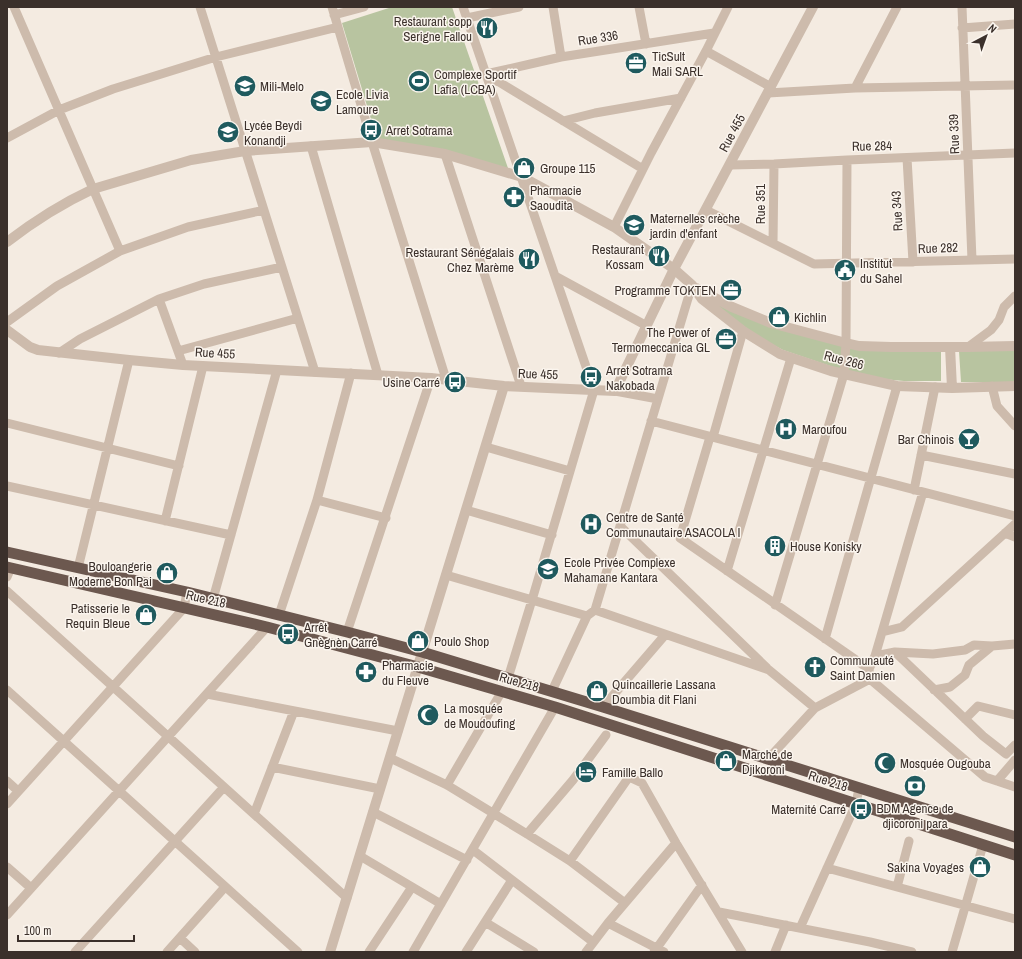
<svg xmlns="http://www.w3.org/2000/svg" width="1022" height="959" font-family="'Archivo Narrow',sans-serif">
<rect width="100%" height="100%" fill="#f4ebe1"/>
<path fill="#b8c4a0" d="M392 7H452L509 171 377 139 342 23Z
M710 302 802 335 941 351V381H904L883 379 842 370 783 350 762 339Z
M1015 349V382H961L959 351Z"/>
<g fill="none" stroke-linecap="round" stroke-linejoin="round">
<path stroke="#cdbbac" stroke-width="9" d="M14 7 120 251
M200 7 315 372
M332 7 372 142 446 379
M463 7 594 390 532 600 508 678
M553 7 561 57
M639 7 646 44
M962 7 972 260
M334 15 364 7
M467 18 519 7
M962 28 1015 24
M706 51 771 87
M486 74 561 57 714 33
M489 81H496L499 82 643 169
M855 88 897 7
M768 93 855 88 1015 85
M563 121 595 113 681 98
M7 138 59 110 113 89 216 57 338 27
M311 146 378 375
M445 154 521 386
M907 158 913 262
M730 165 774 164 847 160 1015 153
M706 210 814 264 1015 259
M614 227 651 153 706 51 728 7
M773 243 774 164
M555 276 647 326
M159 299 183 365
M7 322 57 286 120 251 188 227 264 210
M968 347 991 330 999 320 1004 307 1015 296
M178 351 298 318
M59 353 80 339 159 299 204 284 282 267
M992 386 997 406 1015 426
M615 391 658 399
M651 421 1015 516
M7 423 179 466
M710 437 680 538 869 669
M713 437 743 331
M486 447 570 471
M921 455 1015 474
M7 486 231 535
M914 490 935 387
M317 500 386 518
M466 510 552 535
M165 521 203 366
M620 526 767 668
M1005 533 1015 537
M78 568 129 360
M727 571 791 358
M446 575 587 616
M7 577 11 568
M7 591 347 898
M213 599 277 370
M775 605 844 374 846 343 847 160
M595 610 769 670 815 708 870 679
M279 615 317 500 351 373
M347 632 431 378
M882 632 902 627 1015 524
M825 639 897 386
M1015 644 992 646 974 645 965 650 933 654 895 652 875 656 869 669 870 679 985 777 1015 787
M895 652 983 736 1006 754 1015 745
M875 656 923 492
M7 690 298 952
M934 690 950 687 965 675 969 665 992 646
M552 691 587 616 595 610 692 285
M207 694 398 731
M603 707 665 635
M965 719 978 706 1015 715
M390 758 447 785 527 834 570 861 625 903
M768 759 815 708
M272 767 380 789
M7 781 18 791
M997 781 1015 760
M447 785 502 691
M7 804 184 608 187 592
M373 812 467 860
M254 814 294 711
M527 834 573 780 606 735
M473 850 593 942
M360 856 441 904
M570 861 629 777 642 783 676 843 742 952
M7 867 31 888
M827 868 1015 919
M897 887 909 841
M719 912 870 942 912 952
M7 915 267 627
M485 922 534 952
M608 923 664 952
M800 928 856 804 859 788
M180 938 195 952
M75 952 224 787
M167 952 225 887
M369 952 412 887
M413 952 555 707
M466 952 512 880
M586 952 608 923 676 843
M654 952 702 885
M775 952 786 925
M952 952 983 845"/>
<path stroke="#cdbbac" stroke-width="10" d="M7 242C33 222 63 203 93 189L191 160 245 151 372 142 445 154 522 177 614 227 674 269 692 285 702 299 743 331 780 354 831 371 897 386 952 388 1015 386
M696 288 732 307 771 323 846 343 859 346 891 347H968L1015 346
M7 330 30 347 38 350 129 360 183 365 431 378 504 386 615 391 674 269 813 7
M950 347 952 388
M330 952 504 386"/>
<path stroke="#6c584f" stroke-width="11" d="M7 552 187 592 347 632 422 652 603 707 1015 837
M7 567 267 627 418 667 555 707 1015 855"/>
</g>
<defs>
<g id="restaurant-disc" transform="scale(1.15)"><circle r="9.5" fill="#1f5a5e" stroke="#fbf5ee"/><path d="M-5-6h1v4h1v-4h1v4h1v-4h1v5L-1.5 .5V6h-2V.5L-5-1ZM5-6V6H3V1.5H1.5Q1.5-4 5-6Z" fill="#fff"/></g>
<g id="office-disc" transform="scale(1.15)"><circle r="9.5" fill="#1f5a5e" stroke="#fbf5ee"/><path d="M-6-3h4V-5.5h4V-3h4V5H-6ZM-1-4.5V-3h2v-1.5ZM-6 0V1H6V0Z" fill="#fff"/></g>
<g id="stadium-disc" transform="scale(1.15)"><circle r="9.5" fill="#1f5a5e" stroke="#fbf5ee"/><path d="M0-5a6.5 5 0 1 0 0 10a6.5 5 0 1 0 0-10ZM-3.5-1.8h7v3.6h-7Z" fill="#fff"/></g>
<g id="school-disc" transform="scale(1.15)"><circle r="9.5" fill="#1f5a5e" stroke="#fbf5ee"/><path d="M0-5L7-2L0 1L-7-2ZM-4 1L0 2.5L4 1V4Q0 6-4 4Z" fill="#fff"/></g>
<g id="bus-disc" transform="scale(1.15)"><circle r="9.5" fill="#1f5a5e" stroke="#fbf5ee"/><path d="M-5-6H5V4H4V6H2V4H-2V6H-4V4H-5ZM-3.5-4V0h7V-4ZM-3.5 1.2v1.5H-2V1.2ZM2 1.2v1.5H3.5V1.2Z" fill="#fff"/></g>
<g id="shop-disc" transform="scale(1.15)"><circle r="9.5" fill="#1f5a5e" stroke="#fbf5ee"/><path d="M-5-2.5h2.3a2.7 3.5 0 0 1 5.4 0H5L5.5 6h-11ZM-1.5-2.5h3a1.5 2.3 0 0 0-3 0Z" fill="#fff"/></g>
<g id="pharmacy-disc" transform="scale(1.15)"><circle r="9.5" fill="#1f5a5e" stroke="#fbf5ee"/><path d="M-2-6h4v4h4v4h-4v4h-4v-4h-4v-4h4Z" fill="#fff"/></g>
<g id="civic-disc" transform="scale(1.15)"><circle r="9.5" fill="#1f5a5e" stroke="#fbf5ee"/><path d="M-.6-6.5H3V-4.5H.6V-3L4-1V1h2V6H-6V1h2V-1L-.6-3ZM-1.2 2.5V6h2.4V2.5Z" fill="#fff"/></g>
<g id="hospital-disc" transform="scale(1.15)"><circle r="9.5" fill="#1f5a5e" stroke="#fbf5ee"/><path d="M-5-5h3v3.5h4V-5h3V5h-3V1.5h-4V5h-3Z" fill="#fff"/></g>
<g id="bar-disc" transform="scale(1.15)"><circle r="9.5" fill="#1f5a5e" stroke="#fbf5ee"/><path d="M-6-5H6L.8 .8V4.5H3.5V6h-7V4.5H-.8V.8Z" fill="#fff"/></g>
<g id="building-disc" transform="scale(1.15)"><circle r="9.5" fill="#1f5a5e" stroke="#fbf5ee"/><path d="M-4-6H4V6H1V3H-1V6H-4ZM-2.5-4.3h1.7v1.8h-1.7ZM.8-4.3h1.7v1.8H.8ZM-2.5-1h1.7V.8h-1.7ZM.8-1h1.7V.8H.8Z" fill="#fff"/></g>
<g id="church-disc" transform="scale(1.15)"><circle r="9.5" fill="#1f5a5e" stroke="#fbf5ee"/><path d="M-1.2-6h2.4v3.5h3.3v2.4h-3.3V6h-2.4V-.1h-3.3v-2.4h3.3Z" fill="#fff"/></g>
<g id="mosque-disc" transform="scale(1.15)"><circle r="9.5" fill="#1f5a5e" stroke="#fbf5ee"/><path d="M3.5-4.9A6 6 0 1 0 3.5 4.9A5 5 0 1 1 3.5-4.9Z" fill="#fff"/></g>
<g id="hotel-disc" transform="scale(1.15)"><circle r="9.5" fill="#1f5a5e" stroke="#fbf5ee"/><path d="M-6-4.5h1.5V1H6V5H4.5V3h-9V5H-6ZM-4 0a1.8 1.8 0 1 1 3.6 0ZM.5 0V-2.5h3Q6-2.5 6 0Z" fill="#fff"/></g>
<g id="bank-disc" transform="scale(1.15)"><circle r="9.5" fill="#1f5a5e" stroke="#fbf5ee"/><path d="M-6-4H6V4H-6ZM0-2.3a2.3 2.3 0 1 0 0 4.6a2.3 2.3 0 1 0 0-4.6Z" fill="#fff"/></g>
</defs>
<g fill-rule="evenodd">
<use href="#restaurant-disc" x="487" y="28"/>
<use href="#office-disc" x="636" y="63"/>
<use href="#stadium-disc" x="419" y="81"/>
<use href="#school-disc" x="245" y="86"/>
<use href="#school-disc" x="321" y="101"/>
<use href="#bus-disc" x="371" y="130"/>
<use href="#school-disc" x="228" y="132"/>
<use href="#shop-disc" x="524" y="168"/>
<use href="#pharmacy-disc" x="514" y="197"/>
<use href="#school-disc" x="634" y="225"/>
<use href="#restaurant-disc" x="659" y="256"/>
<use href="#restaurant-disc" x="529" y="259"/>
<use href="#civic-disc" x="845" y="270"/>
<use href="#office-disc" x="731" y="290"/>
<use href="#shop-disc" x="779" y="317"/>
<use href="#office-disc" x="726" y="339"/>
<use href="#bus-disc" x="591" y="377"/>
<use href="#bus-disc" x="455" y="382"/>
<use href="#hospital-disc" x="786" y="429"/>
<use href="#bar-disc" x="969" y="439"/>
<use href="#hospital-disc" x="591" y="524"/>
<use href="#building-disc" x="775" y="546"/>
<use href="#school-disc" x="548" y="569"/>
<use href="#shop-disc" x="167" y="573"/>
<use href="#shop-disc" x="146" y="615"/>
<use href="#bus-disc" x="288" y="634"/>
<use href="#shop-disc" x="418" y="641"/>
<use href="#church-disc" x="815" y="667"/>
<use href="#pharmacy-disc" x="366" y="672"/>
<use href="#shop-disc" x="597" y="691"/>
<use href="#mosque-disc" x="428" y="715"/>
<use href="#shop-disc" x="726" y="761"/>
<use href="#mosque-disc" x="885" y="763"/>
<use href="#hotel-disc" x="586" y="772"/>
<use href="#bank-disc" x="915" y="786"/>
<use href="#bus-disc" x="861" y="809"/>
<use href="#shop-disc" x="980" y="867"/>
</g>
<g text-anchor="middle" dominant-baseline="central" stroke-width="3" stroke-linejoin="round" paint-order="stroke">
<g font-size="13" fill="#3b302b" stroke="#fbf5ee" text-anchor="start">
<text x="472" y="21" text-anchor="end">Restaurant sopp<tspan x="472" dy="15">Serigne Fallou</tspan></text>
<text x="652" y="56">TicSult<tspan x="652" dy="15">Mali SARL</tspan></text>
<text x="434" y="74">Complexe Sportif<tspan x="434" dy="15">Lafia (LCBA)</tspan></text>
<text x="260" y="86">Mili-Melo</text>
<text x="336" y="94">Ecole Livia<tspan x="336" dy="15">Lamoure</tspan></text>
<text x="244" y="125">Lycée Beydi<tspan x="244" dy="15">Konandji</tspan></text>
<text x="386" y="130">Arret Sotrama</text>
<text x="540" y="168">Groupe 115</text>
<text x="530" y="190">Pharmacie<tspan x="530" dy="15">Saoudita</tspan></text>
<text x="650" y="218">Maternelles crèche<tspan x="650" dy="15">jardin d'enfant</tspan></text>
<text x="644" y="249" text-anchor="end">Restaurant<tspan x="644" dy="15">Kossam</tspan></text>
<text x="514" y="252" text-anchor="end">Restaurant Sénégalais<tspan x="514" dy="15">Chez Marème</tspan></text>
<text x="860" y="263">Institut<tspan x="860" dy="15">du Sahel</tspan></text>
<text x="716" y="290" text-anchor="end">Programme TOKTEN</text>
<text x="794" y="317">Kichlin</text>
<text x="710" y="332" text-anchor="end">The Power of<tspan x="710" dy="15">Termomeccanica GL</tspan></text>
<text x="606" y="370">Arret Sotrama<tspan x="606" dy="15">Nakobada</tspan></text>
<text x="440" y="382" text-anchor="end">Usine Carré</text>
<text x="802" y="429">Maroufou</text>
<text x="954" y="439" text-anchor="end">Bar Chinois</text>
<text x="606" y="517">Centre de Santé<tspan x="606" dy="15">Communautaire ASACOLA I</tspan></text>
<text x="790" y="546">House Konisky</text>
<text x="564" y="562">Ecole Privée Complexe<tspan x="564" dy="15">Mahamane Kantara</tspan></text>
<text x="152" y="566" text-anchor="end">Bouloangerie<tspan x="152" dy="15">Moderne Bon Pai</tspan></text>
<text x="130" y="608" text-anchor="end">Patisserie le<tspan x="130" dy="15">Requin Bleue</tspan></text>
<text x="304" y="627">Arrêt<tspan x="304" dy="15">Gnègnèn Carré</tspan></text>
<text x="434" y="641">Poulo Shop</text>
<text x="830" y="660">Communauté<tspan x="830" dy="15">Saint Damien</tspan></text>
<text x="382" y="665">Pharmacie<tspan x="382" dy="15">du Fleuve</tspan></text>
<text x="612" y="684">Quincaillerie Lassana<tspan x="612" dy="15">Doumbia dit Flani</tspan></text>
<text x="444" y="708">La mosquée<tspan x="444" dy="15">de Moudoufing</tspan></text>
<text x="742" y="754">Marché de<tspan x="742" dy="15">Djikoroni</tspan></text>
<text x="900" y="763">Mosquée Ougouba</text>
<text x="602" y="772">Famille Ballo</text>
<text x="915" y="808" text-anchor="middle">BDM Agence de<tspan x="915" dy="15">djicoroni para</tspan></text>
<text x="846" y="809" text-anchor="end">Maternité Carré</text>
<text x="964" y="867" text-anchor="end">Sakina Voyages</text>
</g>
<g font-size="13" fill="#3b302b" stroke="#fbf5ee">
<text transform="translate(598 38) rotate(-9)">Rue 336</text>
<text transform="translate(732 133) rotate(-62)">Rue 455</text>
<text transform="translate(954 134) rotate(-92)">Rue 339</text>
<text transform="translate(872 146) rotate(-1)">Rue 284</text>
<text transform="translate(760 204) rotate(-90)">Rue 351</text>
<text transform="translate(897 211) rotate(-93)">Rue 343</text>
<text transform="translate(938 248) rotate(-2)">Rue 282</text>
<text transform="translate(215 353) rotate(3)">Rue 455</text>
<text transform="translate(844 360) rotate(15)">Rue 266</text>
<text transform="translate(538 374) rotate(2)">Rue 455</text>
<text transform="translate(206 599) rotate(13)">Rue 218</text>
<text transform="translate(519 682) rotate(16)">Rue 218</text>
<text transform="translate(828 781) rotate(18)">Rue 218</text>
</g>
</g>
<rect width="1022" height="959" fill="none" stroke="#3b302b" stroke-width="16"/>
<g transform="translate(986 36) rotate(41)" stroke="#fbf5ee" stroke-width="3" paint-order="stroke">
<path d="M0-3L7 15L0 10L-7 15Z" fill="#3b302b"/>
<text y="-6" font-size="11" font-weight="bold" text-anchor="middle" fill="#3b302b">N</text>
</g>
<path d="M18 935v6h116v-6" fill="none" stroke="#3b302b" stroke-width="2"/>
<text x="24" y="935" font-size="12" fill="#3b302b" stroke="#fbf5ee" stroke-width="3" paint-order="stroke">100 m</text>
</svg>
